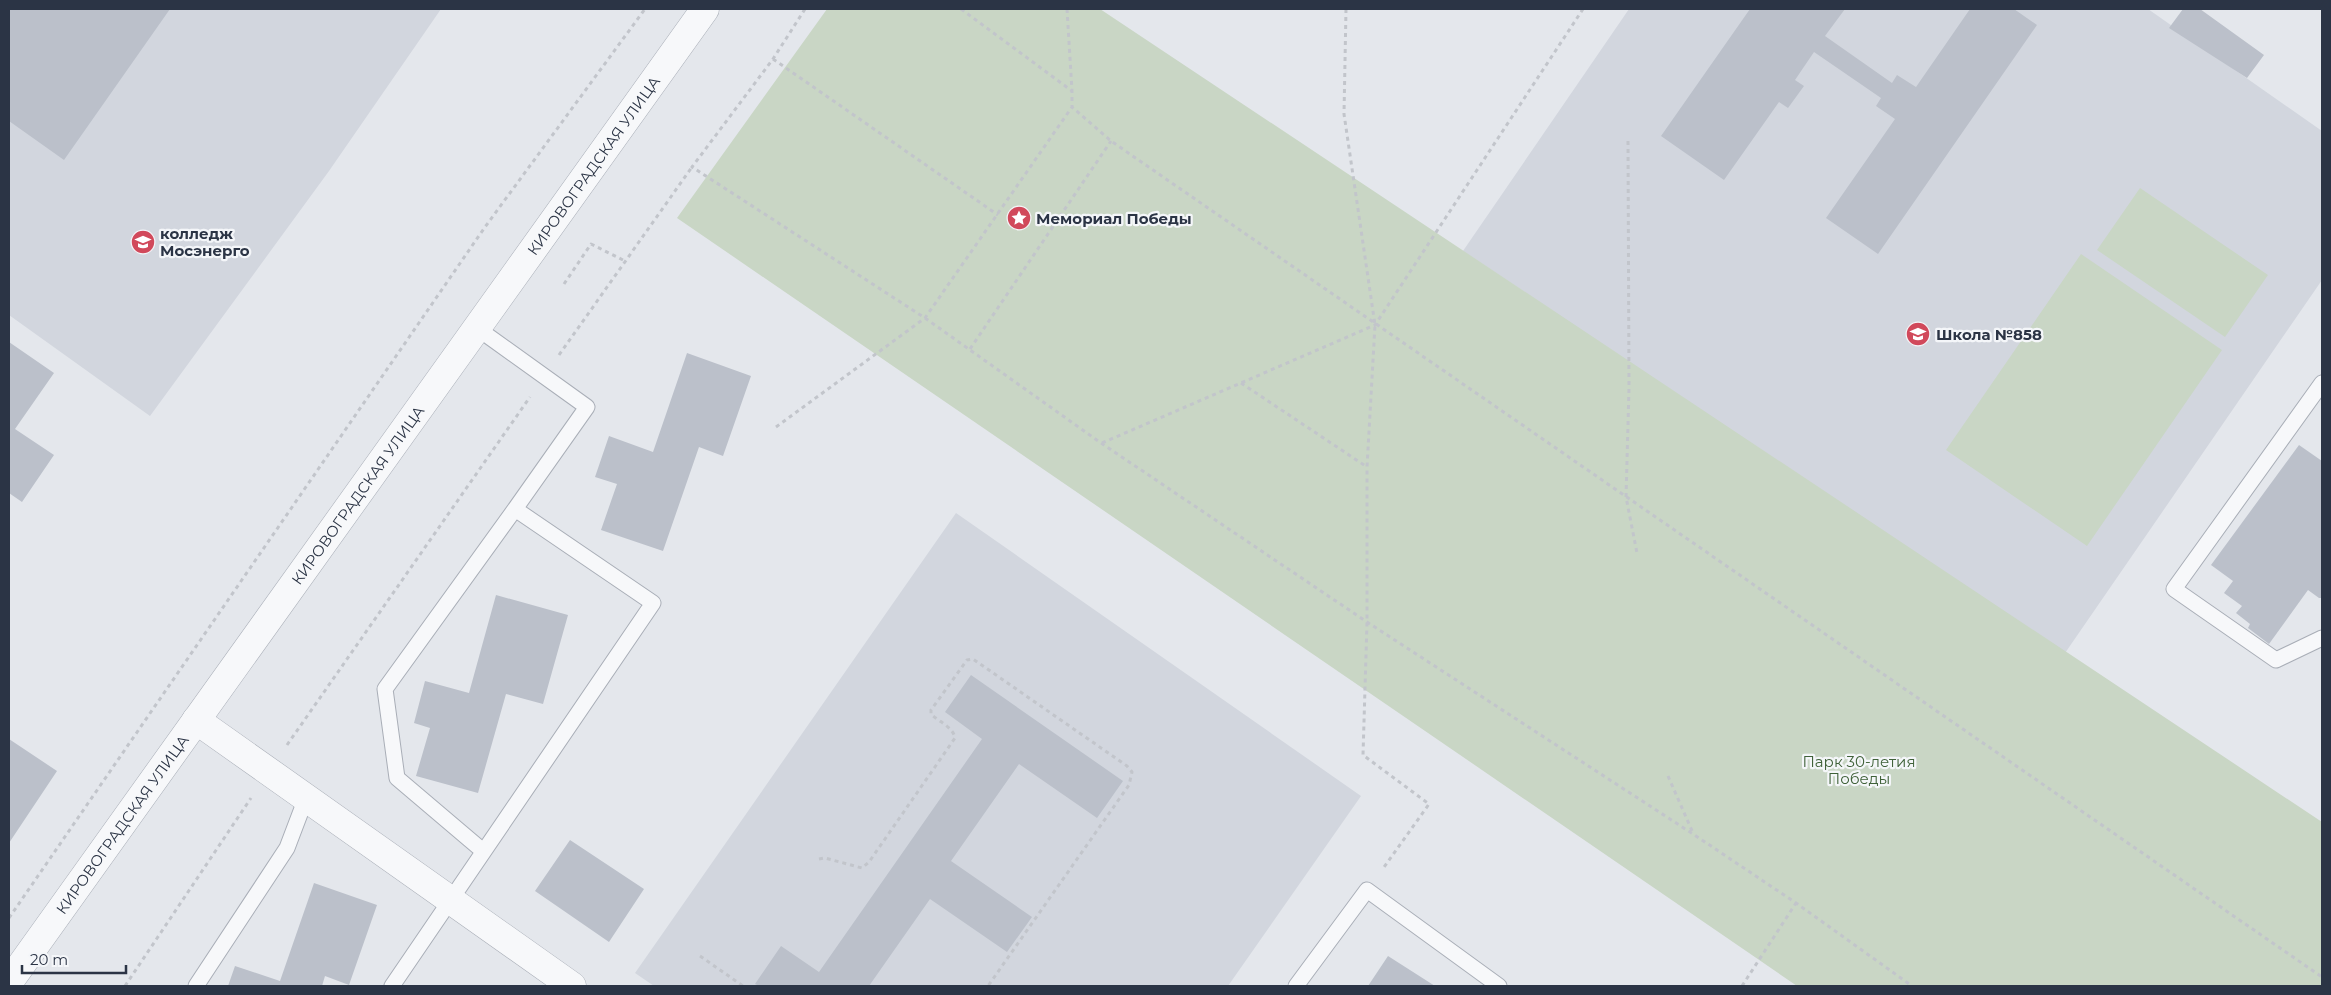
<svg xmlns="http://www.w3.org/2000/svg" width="2331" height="995" font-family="Montserrat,sans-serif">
<rect width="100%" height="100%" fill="#e4e7ec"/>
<path fill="#d2d6de" d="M9 9H441L329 171 150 416 9 315Z
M1629 9H2148L2322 131V280L2019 720 1452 267Z
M956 513 1361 796 1228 986H654L635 973Z"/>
<path fill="#c9d6c5" d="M827 9H1100L2322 822V986H1797L677 218Z
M2140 188 2268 275 2225 337 2097 250Z
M2081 254 2222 350 2087 546 1946 450Z"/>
<path fill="#bbc0ca" d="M9 9H170L64 160 9 121Z
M1750 9H1845L1825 36 1892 83 1897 75 1916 87 1970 9H2014L2037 25 1878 254 1826 218 1895 119 1876 106 1881 98 1814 52 1795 80 1804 86 1788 108 1779 102 1724 180 1661 136Z
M2183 9H2200L2264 55 2247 78 2169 28Z
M9 342 54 373 15 429 54 455 22 502 9 493Z
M687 353 751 376 723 456 699 447 663 551 601 530 617 484 595 477 609 436 653 452Z
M2299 445 2322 461V598H2319L2308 590 2269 644 2248 628 2250 624 2236 613 2242 606 2224 593 2233 581 2211 565Z
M496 595 568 615 543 704 506 694 478 793 416 776 430 728 414 723 425 681 469 693Z
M971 675 1123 781 1097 818 1019 764 951 861 1032 917 1007 952 930 899 869 986H759L755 984 781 946 819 972 982 739 945 712Z
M9 739 57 771 9 843Z
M570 840 644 889 609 942 535 891Z
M314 883 377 905 349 985 325 976 322 986H228L235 966 280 981Z
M1388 956 1435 986H1368Z"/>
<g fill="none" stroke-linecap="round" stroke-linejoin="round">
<g stroke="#a9aeb7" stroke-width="17">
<path id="service" d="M2322 383 2174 589 2276 660 2322 638
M483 851 397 778 385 689 515 509
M196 986 287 848 306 798
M392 986 653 603 515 509 587 407 477 328
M1296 986 1367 890 1499 986"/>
</g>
<g stroke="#a9aeb7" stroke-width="29">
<path id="minor" d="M196 720 572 986"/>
</g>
<g stroke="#a9aeb7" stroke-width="29">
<g id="tertiary">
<path id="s1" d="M9 982 705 9"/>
</g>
</g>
<path stroke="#c2c5cb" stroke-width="3" stroke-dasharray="4 4" stroke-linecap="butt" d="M805 9 773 59 692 167 925 318 1101 443 1367 622 1693 834 1796 903 1912 986
M961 9 1072 91V107L1111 141 2322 977
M1067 9 1072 91
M1346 9 1344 114 1375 325 1367 467V622L1363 755 1429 804 1382 870
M773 59 998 215
M1628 141 1629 388 1626 497 1637 553
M564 284 591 244 625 261
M970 349 1111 141
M559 355 692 167
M1241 383 1367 467
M776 427 925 318 1072 107
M1102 443 1375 325 1583 9
M287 745 530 397
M1668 776 1693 833
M819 859 825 858 862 868 869 862 955 738C953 727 939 722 931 714V710L967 660 973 659 1127 766 1132 772 1129 785 988 986
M9 918 485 227 645 9
M700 956 743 986
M125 986 251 798
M1742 986 1796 903"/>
<use href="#service" stroke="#f7f8fa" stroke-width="15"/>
<use href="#minor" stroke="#f7f8fa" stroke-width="28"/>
<use href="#tertiary" stroke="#f7f8fa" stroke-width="28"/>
</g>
<defs>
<g id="sight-disc" transform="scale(1.25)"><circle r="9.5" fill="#d1495b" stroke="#f4f6f9"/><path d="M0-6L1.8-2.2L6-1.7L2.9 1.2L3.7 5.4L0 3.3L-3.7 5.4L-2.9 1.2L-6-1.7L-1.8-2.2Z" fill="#fff"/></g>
<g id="university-disc" transform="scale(1.25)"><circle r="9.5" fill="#d1495b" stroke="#f4f6f9"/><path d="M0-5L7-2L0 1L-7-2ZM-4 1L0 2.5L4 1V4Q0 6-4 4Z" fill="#fff"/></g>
<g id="school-disc" transform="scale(1.25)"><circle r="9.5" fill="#d1495b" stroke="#f4f6f9"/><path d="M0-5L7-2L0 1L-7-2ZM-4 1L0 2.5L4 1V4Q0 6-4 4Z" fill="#fff"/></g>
</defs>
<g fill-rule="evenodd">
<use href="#sight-disc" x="1019" y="218"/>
<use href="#university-disc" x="143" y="242"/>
<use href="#school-disc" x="1918" y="334"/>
</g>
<g text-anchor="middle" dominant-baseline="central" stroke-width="4.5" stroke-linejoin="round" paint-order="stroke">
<g font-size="15" fill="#2b3445" stroke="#f4f6f9">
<text stroke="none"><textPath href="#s1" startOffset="1004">КИРОВОГРАДСКАЯ УЛИЦА</textPath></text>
<text stroke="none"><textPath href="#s1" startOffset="599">КИРОВОГРАДСКАЯ УЛИЦА</textPath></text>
<text stroke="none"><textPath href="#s1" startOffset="194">КИРОВОГРАДСКАЯ УЛИЦА</textPath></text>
</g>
<g font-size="15" font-weight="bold" fill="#2b3445" stroke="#f4f6f9" text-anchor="start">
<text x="1036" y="218">Мемориал Победы</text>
<text x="160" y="233">колледж<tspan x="160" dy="17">Мосэнерго</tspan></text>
<text x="1936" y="334">Школа №858</text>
</g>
<g font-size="15" fill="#3f6138" stroke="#f4f6f9">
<text x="1859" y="761">Парк 30-летия<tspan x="1859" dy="17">Победы</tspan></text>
</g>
</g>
<rect width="2331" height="995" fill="none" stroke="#2b3445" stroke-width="20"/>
<path d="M22 965v8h104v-8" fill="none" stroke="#2b3445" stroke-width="2.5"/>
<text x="30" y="965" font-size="15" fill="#2b3445" stroke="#f4f6f9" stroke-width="4" paint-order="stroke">20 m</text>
</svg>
